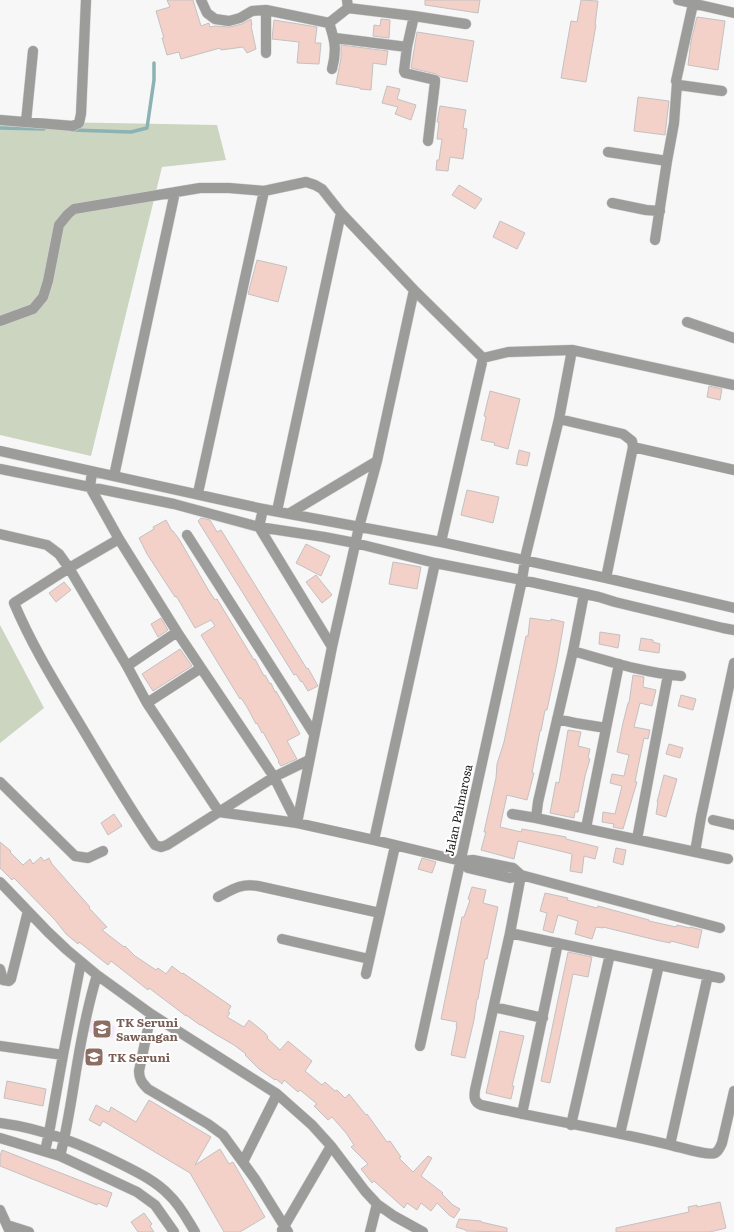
<svg xmlns="http://www.w3.org/2000/svg" width="734" height="1232" font-family="Literata,serif">
<rect width="100%" height="100%" fill="#f7f7f8"/>
<path fill="#f6e8fb" d="M90 1019 115 1026 113 1038 88 1032Z"/>
<path fill="#cbd5c0" d="M0 121 217 125 226 160 162 167 91 456 0 435Z
M0 625 44 708 0 743Z"/>
<g fill="none" stroke-linecap="round" stroke-linejoin="round">
<path stroke="#8db2b4" stroke-width="3.5" d="M0 128 44 129
M72 130 131 132 147 128 154 80V63"/>
</g>
<path fill="#f3d1c8" stroke="#c3c1c1" d="M167 0H193L201 26 209 23 210 27 215 26 230 27 242 24 251 19 252 25 251 26 256 49 247 53 243 47 221 50 220 48 181 59 179 52 167 55 162 38H164L156 11 170 7Z
M425 0H480L478 13 425 5Z
M581 0 598 1 595 25H596L586 82 561 78 571 21 577 22Z
M697 17 725 21 718 70 688 65 691 41Z
M381 19 390 20 389 38 373 36 374 25 380 26Z
M274 20 317 27 315 43H321L319 64 297 63 299 42 272 39Z
M417 32 474 41 467 82 441 77 436 74 411 68Z
M341 45 388 51 386 65 373 63 371 90 360 89V88L336 84 341 58Z
M387 86 400 89 397 99 416 105 411 120 395 114 398 107 382 103Z
M638 97 669 101 665 135 634 131Z
M440 106 466 110 463 128 467 129 463 159 450 157 448 171 436 170 437 160H439L442 139H437L439 122H437Z
M459 185 482 199 475 209 452 195Z
M500 221 525 233 517 249 493 237Z
M257 260 287 267 278 302 248 294Z
M709 386 722 389 720 400 707 397Z
M490 391 520 399 508 449 494 445 495 443 481 440 486 417 484 416Z
M519 450 530 453 527 466 516 464Z
M467 490 499 497 493 523 461 515Z
M201 518 210 520 217 532 221 530 307 669 308 668 318 686 308 691 302 681 301 682 296 674 294 675 198 521Z
M166 520 172 531H173L179 539 209 591 215 600 217 599 254 660 255 659 264 676 265 675 270 684 271 683 275 692 276 691 300 734 287 741 297 759 281 766 278 762 279 761 263 732 262 733 257 723 256 724 247 707 241 698 240 699 201 635 215 626 211 620 195 628 181 604 176 596 175 597 147 554 139 538 154 529 153 527Z
M306 544 330 556 321 576 296 563Z
M393 562 421 567 417 589 389 584Z
M316 575 332 595 322 603 306 582Z
M64 582 71 590 56 602 49 593Z
M161 618 168 630 158 637 151 624Z
M530 618 551 621V619L564 622 557 663 547 710H545L541 731H540L532 773H534L527 800 507 795 500 827 521 832 522 829 566 837V839L598 847 595 859 584 856 582 873 570 871 572 854 556 850 518 841 514 859 481 850 486 832H484L496 778 497 764 504 742 526 636H528Z
M600 632 620 635 618 648 599 644Z
M641 638 653 640V642L660 644 659 653 639 650Z
M180 649 192 666 153 691 142 674Z
M633 675 644 677 643 687 656 690 652 706 640 703 634 727 650 730 648 739 644 738 635 782H637L623 829 613 827 614 824 602 822 603 812 615 814 622 786 610 783 612 774 624 776 629 755 617 752 623 723 628 703H629Z
M681 695 696 699 693 710 678 706Z
M568 730 581 732 578 746 590 749 588 758 590 759 585 776 578 812H575L574 818 550 813 555 787 556 782 559 783Z
M669 744 683 748 680 758 666 754Z
M664 775 677 779 666 817 656 814 658 802H657Z
M114 814 122 826 108 835 101 823Z
M0 842 11 851 10 852 23 865 30 859 33 864 41 857 44 861 49 858 52 864 90 907 89 908 107 927 102 930 124 947 125 946 135 956 156 970 158 968 166 974 172 966 182 974 183 973 231 1006 228 1012 230 1013 227 1017 244 1027 249 1020 265 1033 268 1037 267 1038 280 1050 288 1041 312 1061 305 1071 322 1085 325 1082 335 1091 337 1090 345 1098 349 1094 366 1115 367 1114 387 1142 390 1141 401 1157 399 1158 413 1172 428 1156 432 1158 421 1176 443 1193 442 1194 453 1205 460 1209 454 1218 449 1215 437 1203 431 1211 421 1203 417 1210 407 1203 404 1208 374 1181 372 1183 361 1169 368 1164 351 1147 354 1145 346 1133 332 1117 328 1120 314 1106 317 1104 300 1090 298 1092 284 1080 282 1084 276 1079 275 1080 259 1069 245 1055 246 1054 234 1045 215 1034 201 1025H200L186 1015V1016L149 988 148 990 111 961 108 965 79 942 78 944 66 934 55 920 14 878 12 880 0 868Z
M616 848 626 850 623 865 613 862Z
M422 858 436 862 432 873 418 869Z
M472 887 486 890 483 903 498 907 487 959H485L478 999H477L474 1020 465 1058 451 1055 457 1026H456L457 1022 441 1019 462 917H464L470 900 468 899Z
M545 893 568 898 567 900 597 908 598 906 649 920V921L676 927 677 925 690 928V927L702 930 698 948 671 941 670 943 656 940 603 927V928L596 927 592 939 575 934 578 921 558 915 553 933 543 930 547 913 540 911Z
M568 952 592 957 588 977 573 974 550 1083 541 1081Z
M500 1031 524 1036 512 1086H514L511 1099 486 1093Z
M7 1081 46 1089 43 1106 4 1098Z
M149 1100 211 1137 195 1165 220 1149 229 1164 233 1162 265 1217 240 1232H224L190 1173 103 1121 100 1126 89 1120 96 1105 109 1112 111 1107 136 1122Z
M2 1150 112 1193 107 1207 98 1203 97 1205 0 1166V1156Z
M720 1202 726 1228 710 1232H616V1228L689 1212 688 1207 697 1205V1207Z
M144 1213 152 1224 150 1226 154 1232H138L131 1222Z
M459 1219 481 1221V1222L507 1228V1232L466 1231V1230L456 1227Z"/>
<g fill="none" stroke-linecap="round" stroke-linejoin="round">
<g stroke="#d4d4d5" stroke-width="11">
<path id="minor" d="M201 0 207 13 215 19 229 21 240 18 252 11 266 10 329 23 348 8 347 0
M678 0 734 13
M693 4 676 81 679 85 722 91
M348 8 414 16 466 24
M266 10V53
M414 16 407 47 404 71 405 73 435 80V82L428 141
M329 23C335 40 337 51 332 69
M335 38 407 47
M0 120 73 126 79 123 81 114 86 0
M26 122 33 51
M608 152 667 161
M612 203 646 210 660 211
M655 240 667 161 674 123 677 83
M0 321 33 309 43 297 48 281 59 225 68 214 74 209 200 188H229L264 191 306 182 315 185 322 189 341 213 414 290 483 358 508 352 572 350 734 385
M687 322 734 338
M559 419 623 434 632 441 633 447 606 578
M633 447 734 470
M0 451 263 509 441 542 606 578 734 608
M0 469 174 504 259 527 324 537 355 543 435 563 522 580 599 597 615 602 723 628 734 630
M92 472 90 487 119 539 177 632 274 777 297 823 332 647 359 527 377 461 414 290
M114 476 175 192
M198 493 264 191
M263 509 259 527 332 647
M277 511 341 213
M290 513 377 461
M0 534 47 545 59 554 69 568 127 666 147 703 219 812 297 823 374 840 461 861 473 860 513 868 521 875 720 928
M187 535 314 734
M119 539 69 568 14 603C32 646 57 686 81 726 105 766 128 806 155 845L161 847 167 845 274 777 309 760
M441 542 483 358
M584 594 573 651 538 802 536 818 728 859
M573 651C608 661 644 673 681 676
M127 666 177 632
M147 703 201 668
M557 719 575 723 606 728
M0 782 75 856 88 858 103 851
M512 814 536 818
M713 820 734 825
M586 828 619 664
M637 839 668 675
M374 840 435 563
M695 852 701 817 734 663
M461 861 468 868 472 869 510 878 521 875
M521 875 510 933 475 1090C474 1097 474 1102 481 1105 544 1119 608 1130 670 1145 680 1147 707 1156 715 1153 719 1151 720 1147 722 1143L734 1091
M0 882 48 932 67 950 97 975 151 1014 277 1094 312 1125 331 1146 365 1191 377 1204 394 1216 423 1232
M218 897C233 889 241 883 258 886L380 913
M510 933 720 978
M282 939 369 959
M0 969 3 980 9 981 11 979 28 911
M366 974 395 846
M494 1007 543 1018
M151 1014 139 1071C139 1079 142 1083 148 1089L208 1124 223 1135 255 1179 288 1232
M0 1046 63 1055
M420 1046 522 580 526 554 559 419 572 350
M522 1114 558 943
M0 1123C45 1129 83 1145 123 1165 139 1173 157 1182 169 1195 180 1205 187 1219 195 1232
M571 1125 610 954
M620 1134 659 965
M0 1138 60 1156 137 1192 155 1205 174 1232
M670 1145 708 975
M45 1151 49 1133 63 1055 81 962
M60 1156C68 1126 72 1095 77 1065 82 1035 88 1005 97 975
M243 1162 277 1094
M0 1210 10 1232
M7 1225 29 1232
M282 1230 331 1146
M370 1232 377 1204"/>
</g>
<use href="#minor" stroke="#9c9c9b" stroke-width="10"/>
</g>
<defs>
<g id="school-square" transform="scale(1)"><rect x="-9" y="-9" width="18" height="18" rx="4" fill="#8d6e63" stroke="#fff"/><path d="M0-5L7-2L0 1L-7-2ZM-4 1L0 2.5L4 1V4Q0 6-4 4Z" fill="#fff"/></g>
</defs>
<g fill-rule="evenodd">
<use href="#school-square" x="102" y="1029"/>
<use href="#school-square" x="94" y="1057"/>
</g>
<g text-anchor="middle" dominant-baseline="central" stroke-width="4" stroke-linejoin="round" paint-order="stroke">
<g font-size="12" fill="#1b1b1c" stroke="#fff">
<text transform="translate(458 810) rotate(-78)">Jalan Palmarosa</text>
</g>
<g font-size="12" font-weight="bold" fill="#785e54" stroke="#fff" text-anchor="start">
<text x="116" y="1022">TK Seruni<tspan x="116" dy="14">Sawangan</tspan></text>
<text x="108" y="1057">TK Seruni</text>
</g>
</g>
</svg>
